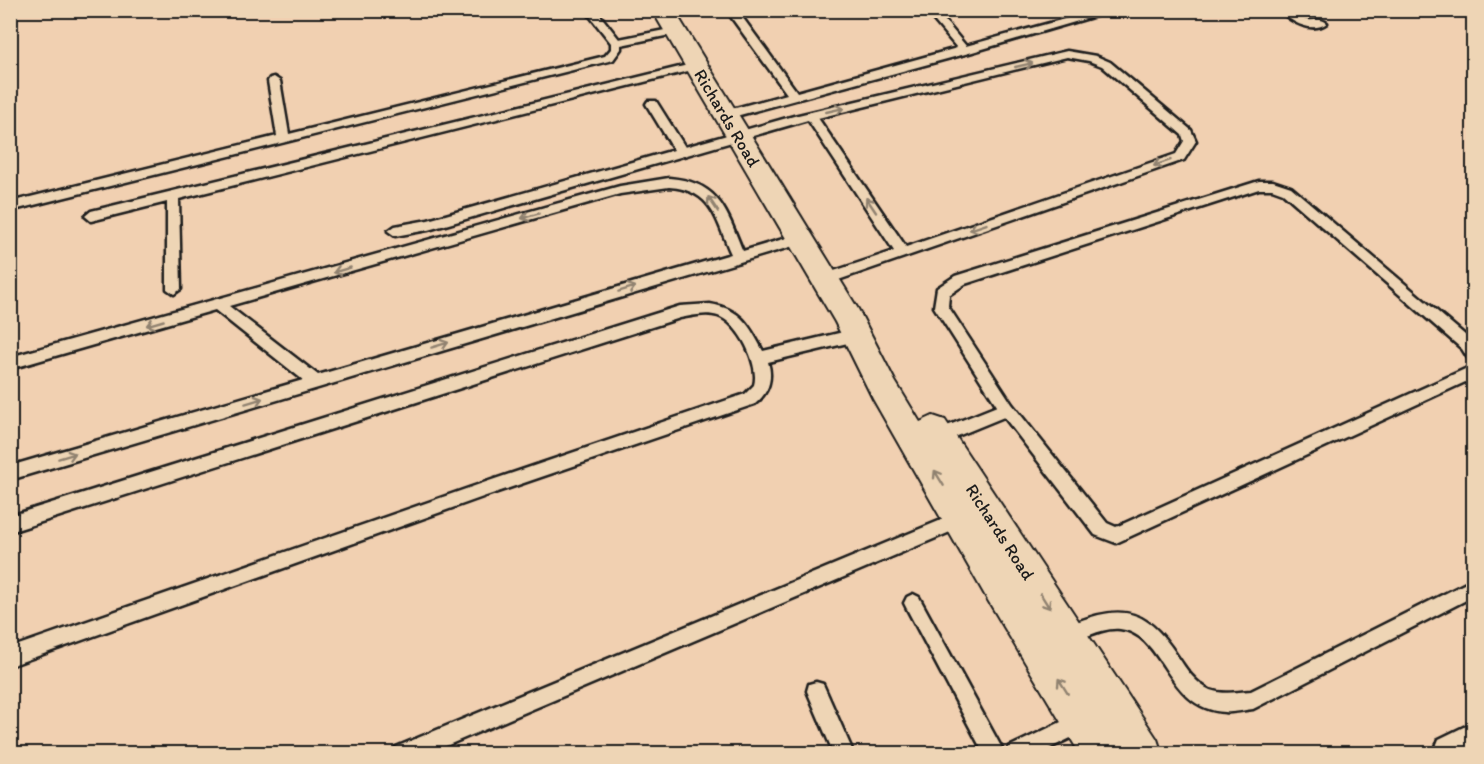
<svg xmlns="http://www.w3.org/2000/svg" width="1484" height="764" font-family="Itim,sans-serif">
<rect width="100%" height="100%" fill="#f1d0b1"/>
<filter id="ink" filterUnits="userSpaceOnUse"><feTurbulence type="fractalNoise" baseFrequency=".0167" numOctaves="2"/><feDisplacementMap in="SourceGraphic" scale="12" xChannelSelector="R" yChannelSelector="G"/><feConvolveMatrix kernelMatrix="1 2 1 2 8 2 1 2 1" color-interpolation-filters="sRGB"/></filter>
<g filter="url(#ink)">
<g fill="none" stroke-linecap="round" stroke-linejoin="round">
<g stroke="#1c1c1c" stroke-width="5">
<path id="lane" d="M585 10H596L619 39 675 28 680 31 675 34 621 45V49L613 60 10 211V202L277 136 268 81 270 78 274 77 280 81 289 134 605 56 611 49V43Z
M726 10H737L797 92 957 48 925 10H936L966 46 1097 10H1116L969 53 725 119 721 118V112L787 94Z
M1279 10C1295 10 1296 18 1308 20 1315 21 1321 18 1327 23 1312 34 1291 22 1279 10Z
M1067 51 1096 56 1110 62 1191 130 1196 141 1184 160 824 285 817 280 819 276 894 251 808 120 428 230 395 236 388 231 395 226 428 220 674 150 646 104 648 101H656L685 147 794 116ZM1067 57 1089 61 1102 66 1182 135 1184 141 1176 154 906 247 818 118Z
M696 63 700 64V68L179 199 181 289 174 294 167 289V202L91 221 85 216 91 211 173 191Z
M669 178C719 182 726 210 743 251L800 234 807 239 800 244 10 480V466L303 380 215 310 10 369V357L620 186ZM669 187C713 190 716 220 731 254L318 375 229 306 620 194Z
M1259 181H1273L1291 187 1472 341 1474 362 1469 360 1462 349 1283 193 1272 189H1259L965 284 949 295 948 306 1012 404 1107 523 1116 527 1474 365V378L1116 543 1095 535 1004 417 938 444 932 442 930 437 932 432 997 406 934 307 937 288 955 276Z
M710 304C741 309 749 325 763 351L856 329 861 331 863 335 861 339 856 341 768 362C773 378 769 393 755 404L483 497 10 666V648L483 483 745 394 754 385C760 365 739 323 718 316 706 312 692 316 680 318L10 532V516L680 306Z
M963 511 969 514 971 519 969 524 427 754H393L396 747Z
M1474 579V596L1253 709C1244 710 1234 713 1225 712 1166 709 1165 634 1120 629 1103 627 1082 639 1066 644L1060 641 1057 635 1060 629C1116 605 1143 602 1178 657 1186 669 1196 684 1210 690 1224 695 1237 692 1251 691Z
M913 594 919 597 1005 754H984L907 609 904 603 907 597Z
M816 682 823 684 854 754H834L807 691 809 684Z
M1084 711 1091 714 1094 721 1091 728 1038 754H1006L1009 747Z"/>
</g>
<g stroke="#1c1c1c" stroke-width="4">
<path id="street" d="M652 10H674L858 309 895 381 920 422 933 416 945 420 1157 739 1162 754H1080L986 597 873 399 835 322Z"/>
</g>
<g stroke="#1c1c1c" stroke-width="5">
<path id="secondary" d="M1474 722V754H1433L1439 739Z"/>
</g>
<use href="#lane" fill="#eed5b5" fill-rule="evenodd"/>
<use href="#street" fill="#eed5b5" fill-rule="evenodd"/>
<use href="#secondary" fill="#eed5b5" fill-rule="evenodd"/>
</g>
<defs><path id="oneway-shaft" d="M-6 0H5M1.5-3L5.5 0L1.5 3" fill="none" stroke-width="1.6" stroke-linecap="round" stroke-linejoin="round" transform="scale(1.5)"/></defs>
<g stroke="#908270">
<use href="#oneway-shaft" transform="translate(1024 65) rotate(-13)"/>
<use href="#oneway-shaft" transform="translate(835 110) rotate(-13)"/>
<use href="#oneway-shaft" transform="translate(1162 163) rotate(161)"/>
<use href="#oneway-shaft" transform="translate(713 204) rotate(-124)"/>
<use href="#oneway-shaft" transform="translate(871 205) rotate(-124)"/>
<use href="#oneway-shaft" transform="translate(530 216) rotate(164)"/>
<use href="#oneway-shaft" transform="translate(978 227) rotate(161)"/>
<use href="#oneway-shaft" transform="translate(342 270) rotate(164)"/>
<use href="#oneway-shaft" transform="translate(627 289) rotate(-17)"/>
<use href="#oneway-shaft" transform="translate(155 323) rotate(164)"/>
<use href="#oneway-shaft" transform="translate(440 345) rotate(-17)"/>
<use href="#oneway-shaft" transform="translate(254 401) rotate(-17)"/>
<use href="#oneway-shaft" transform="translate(67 456) rotate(-17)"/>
<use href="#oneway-shaft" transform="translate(939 478) rotate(-121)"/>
<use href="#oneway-shaft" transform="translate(1045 601) rotate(58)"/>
<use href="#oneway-shaft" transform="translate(1063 686) rotate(-122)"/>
</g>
</g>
<g text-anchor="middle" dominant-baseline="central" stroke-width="4.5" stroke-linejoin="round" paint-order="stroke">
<g font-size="18" fill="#1c1c1c" stroke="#eed5b5">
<text transform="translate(727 118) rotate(59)">Richards Road</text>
<text transform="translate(1000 532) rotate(57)">Richards Road</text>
</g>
</g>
<rect width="1484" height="764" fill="none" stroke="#eed5b5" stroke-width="36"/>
<rect x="18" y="18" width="1448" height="728" fill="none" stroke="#1c1c1c" stroke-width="2" filter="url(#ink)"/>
</svg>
